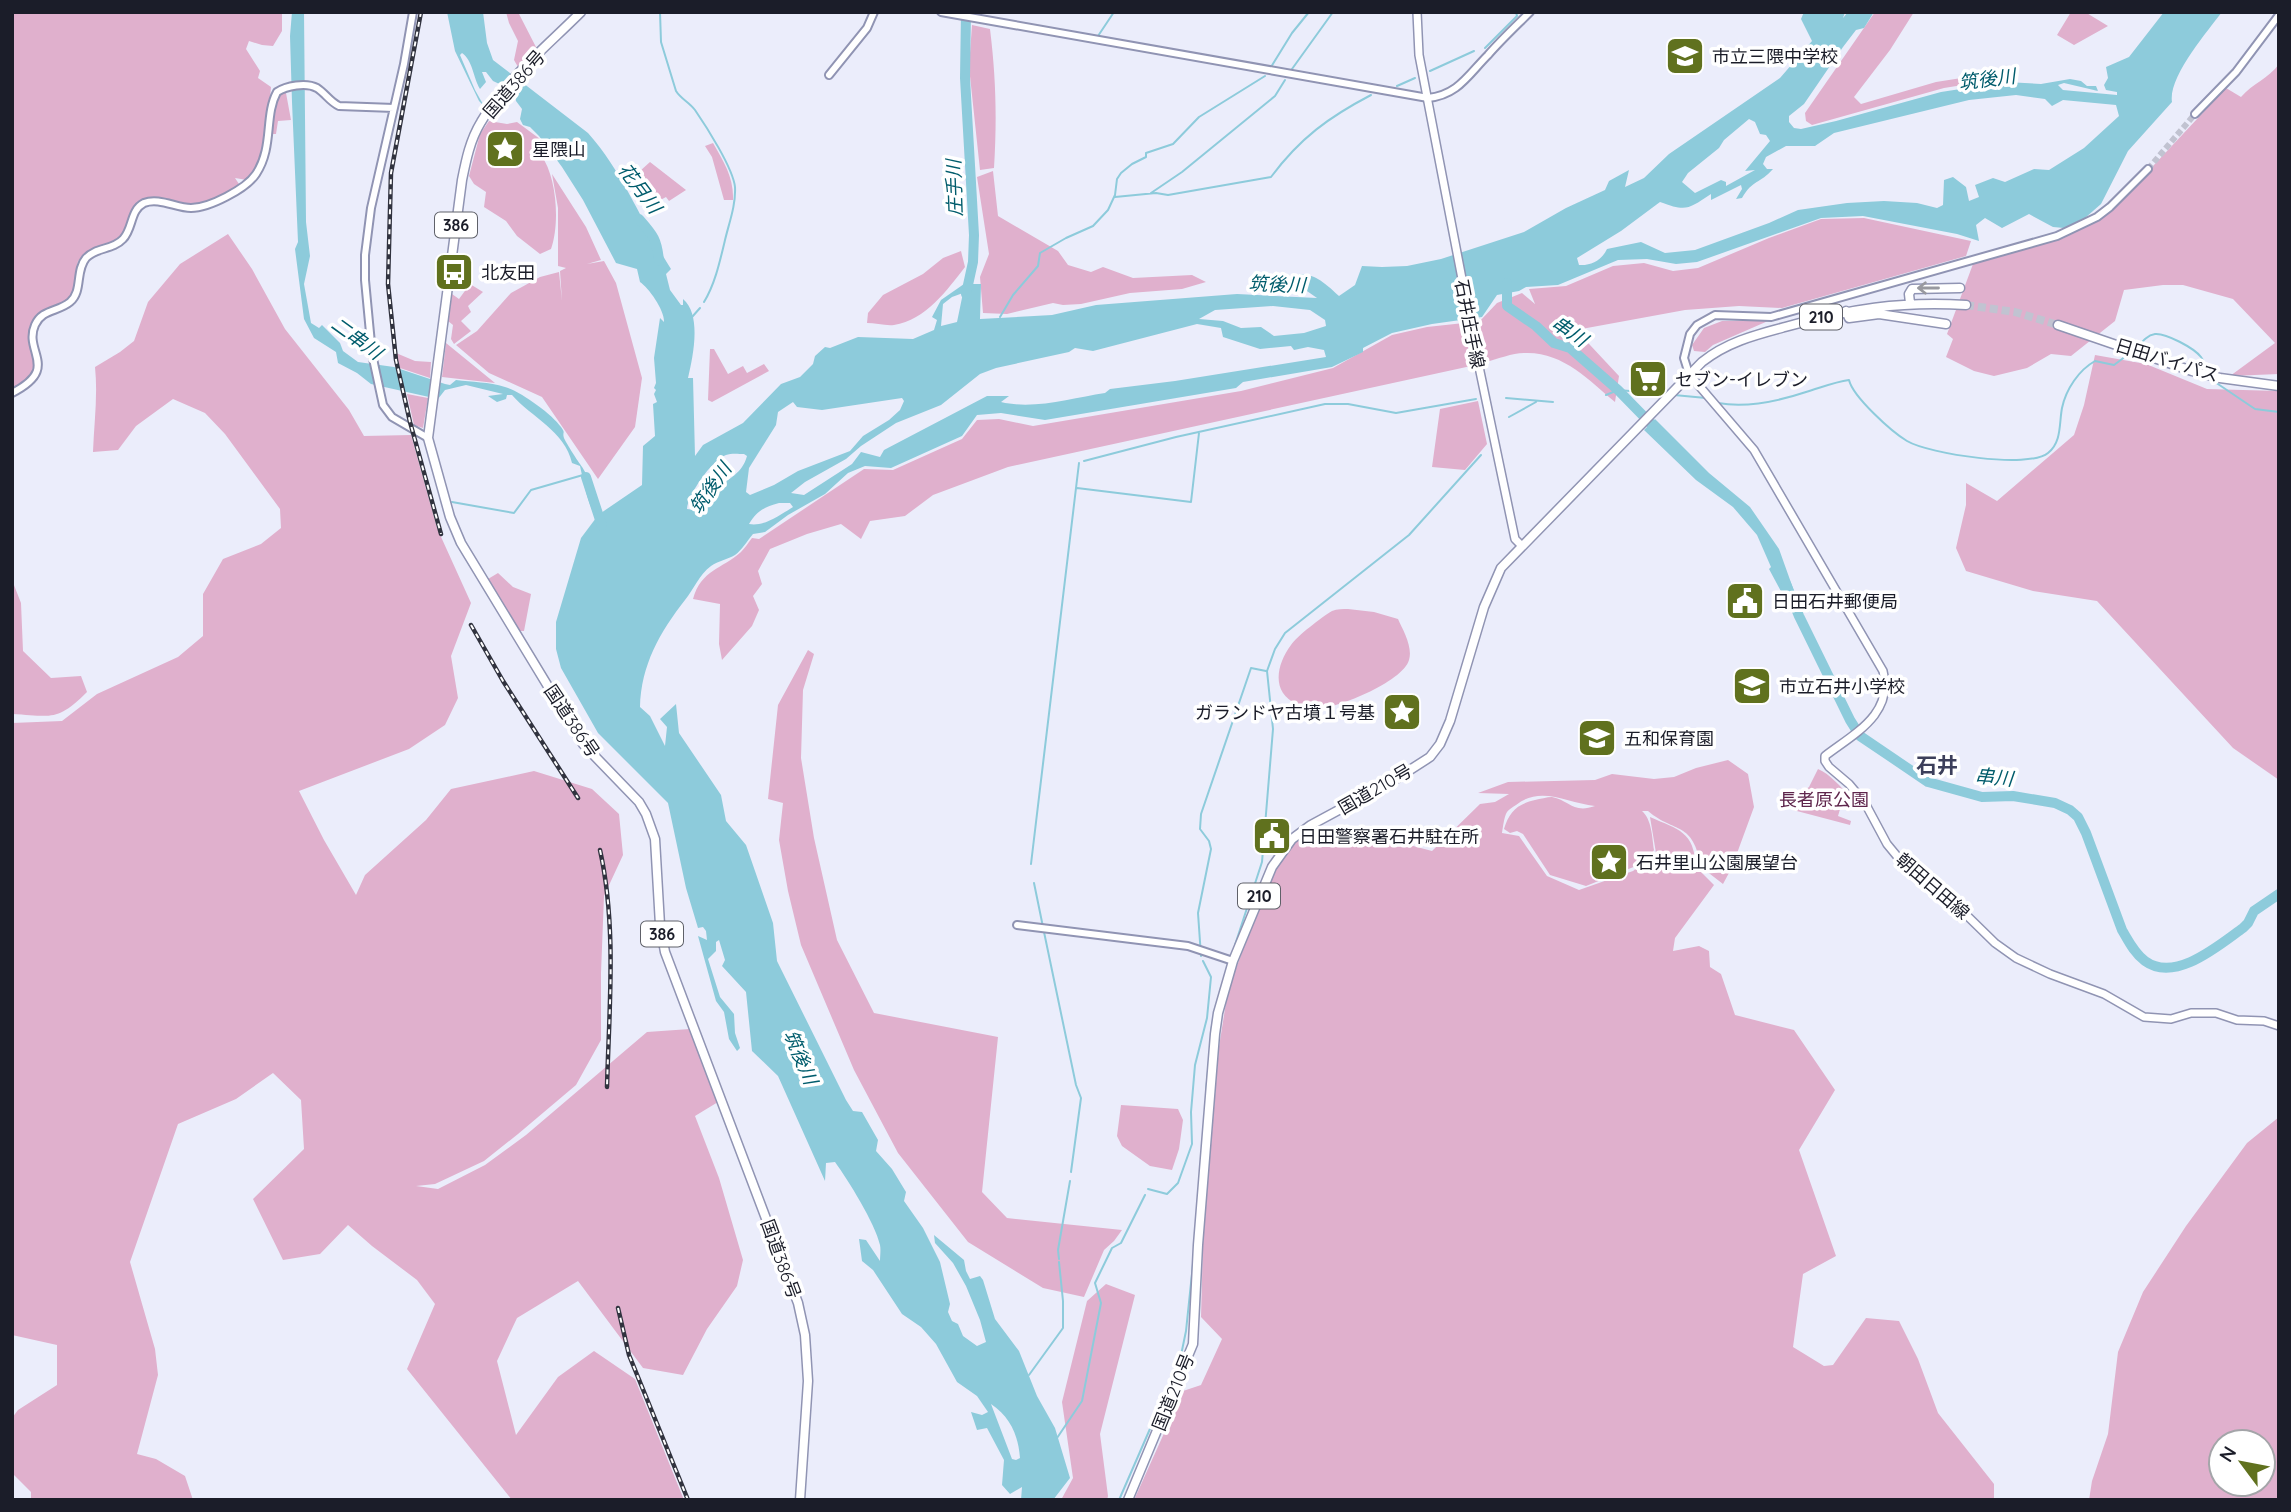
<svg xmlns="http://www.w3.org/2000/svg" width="2291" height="1512" font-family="Quicksand,'Noto Sans JP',sans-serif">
<rect width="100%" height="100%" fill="#ebedfb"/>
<path fill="#e0b0cd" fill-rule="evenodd" d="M12 12H282V31L273 46 262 45 249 41 246 49 260 71 258 78 271 87C268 118 270 156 247 180L235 178 239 184C227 193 204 206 189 205 175 205 159 201 145 198L133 208 125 231 114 241 88 251 78 261 73 292 64 303 38 315 29 331C35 359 41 373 12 390Z
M506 12H518L537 49 518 67 514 60 518 41 509 23Z
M1875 12H1914L1890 50 1854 97 1861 104 1936 82 1968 77 1969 84 1944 88 1812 125 1806 121 1805 113Z
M2071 12H2085L2108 26 2074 45 2057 35Z
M972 25 990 29C996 78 997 119 994 168L980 170 969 67Z
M2279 64V374L2230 376 2275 343 2233 299 2183 285H2163L2124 290 2115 321 2071 356 2051 354 2027 368 1994 376 1974 371 1946 357 1953 339 1947 334 1973 264 2064 238 2110 212 2226 88 2241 97C2252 84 2269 78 2279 64Z
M283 91 286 93 291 120 278 121 276 134H271L276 103Z
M489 121 507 124 517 122 540 139 547 150 541 155C557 177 560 224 551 249L540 254 517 236 506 221 484 207 486 192 474 184 469 176 480 134Z
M713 143C724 162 734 178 733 200H724L712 157 705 146Z
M650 162 686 190 669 201 666 197 651 205 638 188 641 181 640 171Z
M993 171 998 216 1058 251 1068 265 1091 272 1103 267 1133 278 1192 275 1206 282 1182 289 1130 293 1081 304 1063 305 1053 303 1007 314 983 313 980 277 989 254 977 177Z
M552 174 586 227 601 260 587 264 604 261 616 283 642 378 635 427 598 479 542 397 489 373 456 345 477 331 511 293 540 277 559 272 562 301 560 271 566 268 558 266V208Z
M1864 218 1971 241 1966 256 1782 308 1739 306 1685 310 1576 330 1619 376 1615 402C1589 380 1562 351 1524 353 1512 353 1498 359 1486 362L1479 322 1497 303 1522 293 1535 304 1529 289 1566 286 1613 266 1644 263 1673 271 1698 268 1769 238 1821 219Z
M228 234 252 269 285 329 349 410 364 436 411 435 437 528 471 603 451 656 458 698 445 725 409 749 299 791 324 840 356 895 365 875 426 820 451 789 534 771 592 789 619 814 623 855 604 896 601 973V1040L576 1085 518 1134 484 1161 435 1184 416 1186 438 1189 485 1165 526 1135 647 1032 690 1029 718 1102 695 1116 719 1178 743 1260 737 1286 707 1329 683 1375 643 1368 578 1281 517 1318 497 1361 516 1435 558 1377 594 1351 635 1379 684 1500H512L407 1369 435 1304 417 1280 372 1246 348 1225 320 1254 283 1260 253 1199 304 1149 301 1100 273 1073 236 1099 178 1124 130 1262 155 1349 158 1375 137 1454 156 1459 185 1476 193 1500H31V1492L12 1473V1418L18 1410 57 1385V1345L12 1335V723L62 721 97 694 178 657 203 636V594L223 559 261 544 281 528 280 509 225 434 205 413 173 399 136 426 118 450 93 452C94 424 98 396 95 367L120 352 134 341 148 302 180 264Z
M961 251 965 267C947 290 926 320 894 325 886 326 875 323 867 323L868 313 883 295 923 274 943 258Z
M470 284 483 292 468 306 471 312 461 321 471 331 454 344 451 339 453 325 448 321 452 294 459 299Z
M1722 321H1768L1713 345 1705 352 1694 351 1692 345 1704 328Z
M1464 323 1471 366 1008 467 933 495 905 516 870 521 861 539 841 524 807 534 770 549 758 571 762 584 753 596 759 610 752 626 722 660 719 644 720 604 693 599C701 570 722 569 741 552 745 548 748 543 752 538L759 539 864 469 893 470 962 439 977 420 999 419 1033 426 1241 391 1333 368 1392 335 1427 327Z
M446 343 495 383 442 377Z
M710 349H714L728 374 743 366 747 373 764 364 769 371 712 402 708 400Z
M396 353 415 361 431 362 430 378 400 368Z
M2095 355 2146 364 2207 389 2279 391V780L2233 748 2097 601 2033 591 1966 571 1956 548 1966 505V483L1997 501 2074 435 2084 405Z
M407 394 428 398 423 428 414 425Z
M1478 401 1487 444 1465 470 1432 467 1440 409Z
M498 573 513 587 531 594 524 631H520L488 579Z
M12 580 21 603 23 651 51 678 81 676 87 692C57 722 52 716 12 714Z
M1348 609 1374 612 1398 619C1403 630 1413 647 1409 660 1403 682 1334 710 1311 710 1306 710 1301 706 1297 704 1271 693 1276 665 1291 645 1297 636 1322 617 1332 611 1337 609 1343 609 1348 609Z
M808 650 814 654 803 690 801 758 814 838 837 940 874 1013 998 1037 982 1192 1007 1218 1122 1230 1114 1241 1104 1250 1084 1297 1043 1288 968 1242 898 1153 854 1070 801 945 788 891 779 840 783 803 768 799 778 705Z
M1728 760 1748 774 1754 807 1736 856 1725 867 1730 871 1723 884 1701 867C1693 820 1675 834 1648 811H1642C1652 820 1652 837 1654 850L1650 856 1636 866 1586 886 1550 875 1523 834 1517 831 1510 833 1504 829C1509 812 1517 804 1535 800 1540 799 1547 797 1552 797 1569 800 1573 814 1595 806 1567 803 1541 785 1516 805 1513 807 1509 809 1507 812 1504 817 1503 827 1502 833L1519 836 1547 876 1579 890 1633 871 1656 853 1650 817C1679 830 1694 831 1696 867L1714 885 1675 938 1673 951 1699 946 1709 951 1710 967 1721 974 1735 1015 1794 1030 1835 1090 1799 1150 1836 1256 1803 1274 1793 1347 1824 1366 1833 1365 1866 1318 1899 1321 1918 1359 1938 1413 1994 1484V1500H1134L1183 1391 1201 1385 1222 1339 1201 1317 1203 1242 1219 1047 1228 990 1271 875 1286 852 1302 834 1402 843 1432 851 1480 804 1495 802 1509 794 1478 793 1508 782 1595 780 1612 774 1654 779 1674 777 1696 768Z
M1818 769C1830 774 1841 787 1850 797L1843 799 1838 816 1851 821 1850 825 1793 810 1799 794 1809 787Z
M1121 1105 1178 1109 1183 1120 1179 1149 1172 1170 1150 1166 1122 1146 1117 1136Z
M2279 1117V1500H2089L2092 1481 2108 1434 2118 1352 2143 1292 2186 1226 2247 1143ZM2263 1442V1484H2221V1442Z
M1106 1284 1135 1295 1100 1434 1108 1496 1107 1500H1061L1073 1478 1062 1402 1087 1301Z"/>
<path fill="#8dcbdb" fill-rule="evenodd" d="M292 12H304L306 222 310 256 304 284 311 323 319 328 322 325 340 343 343 351 358 362 394 367 445 384 450 385 456 380C472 382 489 382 505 387 520 391 552 414 561 427 566 434 562 431 564 438 565 441 577 460 580 464 586 472 600 498 599 507L595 495 585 483 593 511 598 515 642 485 643 446 655 436 653 404 657 402 654 394 656 390 654 388 656 383 654 358 660 318 664 322C665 311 649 288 640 282L637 269 616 263 583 200 562 167 539 136 530 127 523 125 520 119 522 109 516 101 514 91 493 81 486 72H482L486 82 480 89C473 77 473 61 462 53L460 55 475 90 484 106 479 101 455 51 447 12H483L487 43 493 60 588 133C624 173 642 224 671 269L666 274 670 290 681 305H683V299C702 315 693 356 688 378H693L695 456 703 445 743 423 781 384 800 377 813 364 815 356 825 347 830 348 858 337 913 339 934 330 937 320 932 317 941 300 964 284H981L980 319 1052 315 1096 305 1237 294 1317 298 1294 282 1270 280C1305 272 1311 269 1339 296L1355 285 1362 266 1382 267 1407 266 1441 259 1524 232 1566 208 1605 190 1609 181 1629 170 1625 187 1644 178 1669 154 1780 78 1812 41 1801 19 1804 12H1845L1843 18 1848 12H1874L1864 28 1856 30 1843 47 1804 104 1789 116V122L1794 128 1801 129 1836 121 1941 92 2006 82 2041 84 2070 79 2081 81 2087 86H2096L2098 91 2064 83 2058 85 2063 90 2117 95V92L2106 90 2104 85 2108 78 2106 67 2129 57 2164 12H2222C2207 32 2168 77 2172 102L2128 151 2101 204 2085 218 2064 228 2053 227 2029 214 2002 228 1985 218 1976 225 1979 241 1957 234 1863 216 1821 218 1697 262 1676 264 1647 259 1618 260 1558 285 1526 287 1519 291 1497 295 1482 317 1432 324 1392 333 1363 348V352L1332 367 1243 382 1236 388 1045 420 1001 413 977 415 962 436 891 468 865 466 848 473 825 494 788 515 765 532 753 534C747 541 742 550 735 555 728 559 718 561 711 566 699 575 694 589 685 600 660 632 641 665 640 707L650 716 665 746 667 727 660 719 676 704 679 733 721 795 726 821 746 845 773 923 777 961 846 1100 853 1111 862 1112 878 1140 876 1151 892 1169 906 1192 904 1201 923 1228 940 1262 950 1304 948 1312 952 1321 958 1324 963 1336 977 1346 986 1342 980 1320 966 1286 953 1263 935 1243 934 1235 964 1260 966 1271 970 1279 980 1276 983 1280 995 1319 1019 1351 1037 1396 1055 1428 1070 1478 1053 1500H1021L1022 1487 1010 1494 1002 1485 1004 1460 987 1428 977 1430 971 1412 982 1415 988 1412 977 1396 957 1382 936 1344 921 1327 902 1314 873 1270 862 1261 859 1239 866 1240 880 1261C880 1256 881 1250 880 1245 875 1223 848 1180 835 1162L826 1163 825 1181 778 1076 752 1051 746 992 722 966 725 960 719 940 716 942V951L708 959 720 997 734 1014 735 1033 740 1048 737 1051 729 1039 724 1012 716 1001 698 936 707 940 706 931 703 927 698 928 686 888 668 803 598 733 561 668 556 649V622L581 538 596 518C587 501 584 484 580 466L572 463C565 431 531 417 512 395H507L506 399 497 402 488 396 503 394 466 385 445 390 438 399 371 384 357 373 338 363 336 352 314 338 304 319 295 249 298 242 292 102 290 36ZM2016 95 2045 99 2052 106 2063 100 2116 105 2119 116 2084 148 2049 170 2034 169 2005 182 1993 178 1975 185 1979 197 1969 201 1966 187 1953 177 1944 180 1943 205 1937 208 1917 203 1884 201 1847 203 1798 210 1769 223 1695 250 1665 253 1641 242 1607 249C1602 260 1591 266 1579 265L1577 258 1621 231 1660 202C1687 212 1688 209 1711 194V200L1741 185 1742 189 1736 199 1742 198C1753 179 1760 184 1773 169H1767L1763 164 1766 157 1786 146H1815L1834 133 1969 100ZM1749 119 1755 122 1760 134 1766 135 1770 141 1745 171 1755 170 1726 186V182L1721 180 1695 193 1682 182 1688 173 1719 148 1724 140ZM963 293 957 322 941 326 943 304 952 297ZM1273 306 1310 310 1325 320 1326 326 1304 333 1274 336 1261 327 1241 328 1223 321 1199 319 1215 310ZM1197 324 1221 328 1223 337 1260 349 1291 346 1294 350 1308 347 1324 350 1326 357 1175 381 1110 389 1105 393C1072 398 1034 410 1001 402L1009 396H987L884 450 880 457 861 452 852 464 804 495 791 493 805 482 846 459 861 446 896 423 941 405 980 374 996 368 1069 352 1075 348 1093 351ZM902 398 904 401 900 410 889 420 863 436 850 451 798 471 774 485 750 495 746 492 749 468 776 425 778 412 793 402 797 407 822 410ZM744 454 747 456C742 474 729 478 716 489 708 495 702 503 695 510L687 509C688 494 712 460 726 455 731 453 739 454 744 454ZM779 503H790L793 507C780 515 764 527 749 524 757 511 764 507 779 503ZM991 1404C1010 1417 1018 1434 1020 1458L1016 1460 1012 1459Z
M1655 419 1709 473 1750 507 1779 549 1794 591 1784 597 1769 569 1771 567 1757 535 1733 507 1696 480 1644 430Z"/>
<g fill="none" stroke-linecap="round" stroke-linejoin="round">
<path stroke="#8dcbdb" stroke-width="2" d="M660 12 661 42 676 91C681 99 689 102 695 110 706 126 733 168 735 187 736 205 729 223 725 240 720 261 715 284 704 302
M1098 36 1114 12
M1485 48 1517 16 1516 12
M1271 67 1292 33 1309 12
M1292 69 1333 12
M1430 71 1474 51
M1397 86 1415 78
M1151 193 1182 172 1275 96 1285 80
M1115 197 1156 193 1168 195 1271 177C1300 138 1329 117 1371 95
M692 317 700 308
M1000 317 1013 295 1038 266 1040 253 1066 238 1093 226 1108 210 1115 195 1117 179 1121 173 1132 164 1146 157V153L1173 144 1199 117 1265 76
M2137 348C2142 342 2147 335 2155 334 2166 333 2194 348 2201 357 2204 361 2206 367 2208 372
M2212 380 2255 409 2279 412
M1606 395 1618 390 1665 394
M1674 395 1706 398
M1506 398 1553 402
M1718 403C1746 408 1779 401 1806 392 1820 388 1834 382 1849 380 1853 397 1892 432 1907 441 1929 454 2029 469 2048 453 2062 442 2059 423 2062 408 2066 389 2079 370 2095 361L2114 365 2130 353
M1509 417 1536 402
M1084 461 1176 437 1325 404H1348L1396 413 1476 399
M1077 488 1191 502 1199 433
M452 502 514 513 531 490 583 475
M1031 864 1079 463
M1034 883 1043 927
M1044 932 1076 1085 1081 1098 1071 1172
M1235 945 1262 862 1273 729 1267 671 1275 649 1285 633 1409 535 1481 455
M1201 956 1198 913 1211 849 1209 841 1200 829 1201 814 1251 668 1266 671
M1211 1032 1213 1020
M1206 1091 1211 1041
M1148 1189 1167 1194 1178 1183 1192 1144 1191 1112 1195 1065 1207 1018 1211 977 1203 961
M1059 1259 1058 1250 1070 1181
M1029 1375 1063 1328V1301L1059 1262
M1057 1438 1082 1401 1101 1303 1095 1283 1112 1248 1121 1243 1145 1195
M1119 1500 1180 1360 1186 1331 1193 1264"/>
<path stroke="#8dcbdb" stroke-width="10" d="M966 12 965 78 974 235 973 262 966 294
M639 219C653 235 657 239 659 261
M1507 283V306L1536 326 1554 343 1570 348 1618 390 1659 432
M586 477 602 526
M1786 584 1799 616 1850 720 1860 736 1928 782 1982 797 2013 796 2055 803 2070 810 2078 817 2086 833 2122 930C2128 940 2134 953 2145 961 2175 983 2218 946 2243 928L2248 923 2254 911 2279 894"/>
<path stroke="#c1c3d1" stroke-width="6" stroke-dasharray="6 3" stroke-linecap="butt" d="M2148 169 2195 114"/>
<path stroke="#c1c3d1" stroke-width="8" stroke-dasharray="8 4" stroke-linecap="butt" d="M1966 305 2015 312 2058 325"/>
<g stroke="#9094b3" stroke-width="10">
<path id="tertiary" d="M413 12 404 64 371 208 365 255V280L372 354 383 405 392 417 428 438
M941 12 1428 98C1458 95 1468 75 1488 55 1501 40 1516 26 1530 12
M829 75 867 28 874 12
M2195 114 2236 72 2279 15
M1689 374 1684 358 1690 334 1697 325 1715 315 1771 317 2057 236 2097 217 2110 207 2148 169
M12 393C61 368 23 352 35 325 42 309 58 312 70 302 83 291 75 271 86 258 96 247 113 250 123 239 133 229 130 210 144 203 159 197 176 208 191 208 209 208 246 189 256 174 274 147 264 116 277 92 286 86 306 82 317 88 325 93 330 102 339 106L394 108
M1017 925 1188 946 1233 961"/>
</g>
<g stroke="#9094b3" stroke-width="10">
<path id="secondary" d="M1417 12 1419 55 1478 362 1515 539 1522 546
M1689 374 1754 450 1883 671C1894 714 1855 733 1825 756V761L1829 767 1849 784 1865 803 1887 844 1901 861 1950 899 1995 943 2016 958 2050 974 2104 994 2144 1017 2171 1019 2191 1013H2216L2237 1020 2264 1021 2279 1026"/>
</g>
<g stroke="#9094b3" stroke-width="11">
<path id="trunk" d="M581 12C547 46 505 80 481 122 470 140 466 160 462 180L428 438 450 517 461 543 583 744 639 802 646 814 655 839 660 925 665 952 798 1303 805 1335 808 1381 800 1500
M1910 303 1909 294 1912 289 1960 288
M1846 311 1849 318 1879 314 1946 324
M2058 325 2192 371 2220 378 2279 386
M1128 1500 1193 1344 1198 1245 1215 1034 1218 1013 1233 961 1272 867 1292 839 1311 825 1396 779 1430 757 1440 744 1450 721 1484 607 1501 568 1702 362C1727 342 1755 335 1785 327 1849 309 1900 301 1966 305"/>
</g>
<use href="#tertiary" stroke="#fff" stroke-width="6"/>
<use href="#secondary" stroke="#fff" stroke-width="7"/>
<use href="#trunk" stroke="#fff" stroke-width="8"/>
<g stroke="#31333f" stroke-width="4.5">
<path id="rail" d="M421 12 391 173 388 284 396 360 410 422 441 534
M471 625 503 681 578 798
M600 850C617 927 609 1009 607 1087
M618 1308 629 1355 688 1500"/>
</g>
<use href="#rail" stroke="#fff" stroke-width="2" stroke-dasharray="5" stroke-linecap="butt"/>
</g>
<defs><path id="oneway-shaft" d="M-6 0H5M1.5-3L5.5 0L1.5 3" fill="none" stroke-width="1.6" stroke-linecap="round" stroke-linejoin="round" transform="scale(1.75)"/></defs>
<use stroke="#98999f" href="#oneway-shaft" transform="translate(1928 288) rotate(180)"/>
<defs>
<g id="school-square" transform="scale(2.0125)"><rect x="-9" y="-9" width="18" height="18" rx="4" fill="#60711e" stroke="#fff"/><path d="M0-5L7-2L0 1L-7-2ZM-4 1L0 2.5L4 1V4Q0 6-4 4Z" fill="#fff"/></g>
<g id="sight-square" transform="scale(2.0125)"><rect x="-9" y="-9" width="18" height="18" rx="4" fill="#60711e" stroke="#fff"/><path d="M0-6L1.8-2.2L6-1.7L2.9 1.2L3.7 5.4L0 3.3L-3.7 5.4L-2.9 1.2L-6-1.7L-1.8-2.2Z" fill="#fff"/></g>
<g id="bus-square" transform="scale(2.0125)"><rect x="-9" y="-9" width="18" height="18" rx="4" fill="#60711e" stroke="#fff"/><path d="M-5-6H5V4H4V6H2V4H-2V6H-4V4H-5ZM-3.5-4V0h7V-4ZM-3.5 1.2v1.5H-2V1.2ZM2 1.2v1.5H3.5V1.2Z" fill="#fff"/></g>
<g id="supermarket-square" transform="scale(2.0125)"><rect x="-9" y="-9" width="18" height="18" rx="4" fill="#60711e" stroke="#fff"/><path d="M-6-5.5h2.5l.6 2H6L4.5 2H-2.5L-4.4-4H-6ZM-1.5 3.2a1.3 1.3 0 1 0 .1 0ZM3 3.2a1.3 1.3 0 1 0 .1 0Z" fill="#fff"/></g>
<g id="civic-square" transform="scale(2.0125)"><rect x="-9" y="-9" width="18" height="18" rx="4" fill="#60711e" stroke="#fff"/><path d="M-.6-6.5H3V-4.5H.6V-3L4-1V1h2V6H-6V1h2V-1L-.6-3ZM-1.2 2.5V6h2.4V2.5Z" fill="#fff"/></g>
</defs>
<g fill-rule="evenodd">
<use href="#school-square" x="1685" y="56"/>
<use href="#sight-square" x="505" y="149"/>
<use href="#bus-square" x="454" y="272"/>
<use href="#supermarket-square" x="1648" y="379"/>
<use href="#civic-square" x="1745" y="601"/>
<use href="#school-square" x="1752" y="686"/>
<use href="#sight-square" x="1402" y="712"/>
<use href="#school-square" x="1597" y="738"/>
<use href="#civic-square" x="1272" y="836"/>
<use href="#sight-square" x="1609" y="862"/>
</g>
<g text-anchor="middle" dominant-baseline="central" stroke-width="7" stroke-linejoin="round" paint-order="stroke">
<g fill="#fff" stroke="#5f6169" stroke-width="2">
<rect x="435" y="212.5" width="42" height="25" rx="5"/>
<rect x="1800" y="304.5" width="42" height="25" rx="5"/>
<rect x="1238" y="883.5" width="42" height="25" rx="5"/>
<rect x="641" y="921.5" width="42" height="25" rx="5"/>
</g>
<g font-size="16" font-weight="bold" fill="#1b1d29">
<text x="456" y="225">386</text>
<text x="1821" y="317">210</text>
<text x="1259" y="896">210</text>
<text x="662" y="934">386</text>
</g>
<g font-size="18" fill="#1b1d29" stroke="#fff" text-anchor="start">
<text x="1712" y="56">市立三隈中学校</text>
<text x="532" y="149">星隈山</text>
<text x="481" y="272">北友田</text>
<text x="1675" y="379">セブン-イレブン</text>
<text x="1772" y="601">日田石井郵便局</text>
<text x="1779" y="686">市立石井小学校</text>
<text x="1375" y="712" text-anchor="end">ガランドヤ古墳１号基</text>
<text x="1624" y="738">五和保育園</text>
<text x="1299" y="836">日田警察署石井駐在所</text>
<text x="1636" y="862">石井里山公園展望台</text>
</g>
<g font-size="18" fill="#1b1d29" stroke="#fff">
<text transform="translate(514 84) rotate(-49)">国道386号</text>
<text transform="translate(1470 324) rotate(79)">石井庄手線</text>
<text transform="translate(2167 360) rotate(17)">日田バイパス</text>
<text transform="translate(572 721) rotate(56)">国道386号</text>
<text transform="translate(1375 789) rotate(-30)">国道210号</text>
<text transform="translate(1933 886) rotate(41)">朝田日田線</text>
<text transform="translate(781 1259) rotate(70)">国道386号</text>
<text transform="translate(1173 1392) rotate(-68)">国道210号</text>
</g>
<g font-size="18" fill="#5f264c" stroke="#fff">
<text x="1824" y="799">長者原公園</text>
</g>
<g font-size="19" font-style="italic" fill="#005c6c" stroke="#fff">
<text transform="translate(1987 79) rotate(-7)">筑後川</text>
<text transform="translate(640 188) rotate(53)">花月川</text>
<text transform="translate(954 188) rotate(-92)">庄手川</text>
<text transform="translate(1277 284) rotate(2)">筑後川</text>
<text transform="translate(1570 331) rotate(34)">串川</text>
<text transform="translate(357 338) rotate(36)">二串川</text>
<text transform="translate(710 488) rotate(-55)">筑後川</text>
<text transform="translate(1994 777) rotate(5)">串川</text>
<text transform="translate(801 1057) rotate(67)">筑後川</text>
</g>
<g font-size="21" font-weight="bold" fill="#3c3f5a" stroke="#fff">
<text x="1937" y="765">石井</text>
</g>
</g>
<rect width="2291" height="1512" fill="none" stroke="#1b1d29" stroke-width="28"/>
<g transform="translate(2242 1463) rotate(302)"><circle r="33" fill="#ffffff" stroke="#a4a5a9" stroke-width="2"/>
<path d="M0-5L12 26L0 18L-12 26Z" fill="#60711e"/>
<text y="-10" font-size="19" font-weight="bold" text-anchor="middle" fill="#1b1d29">N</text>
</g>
</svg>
